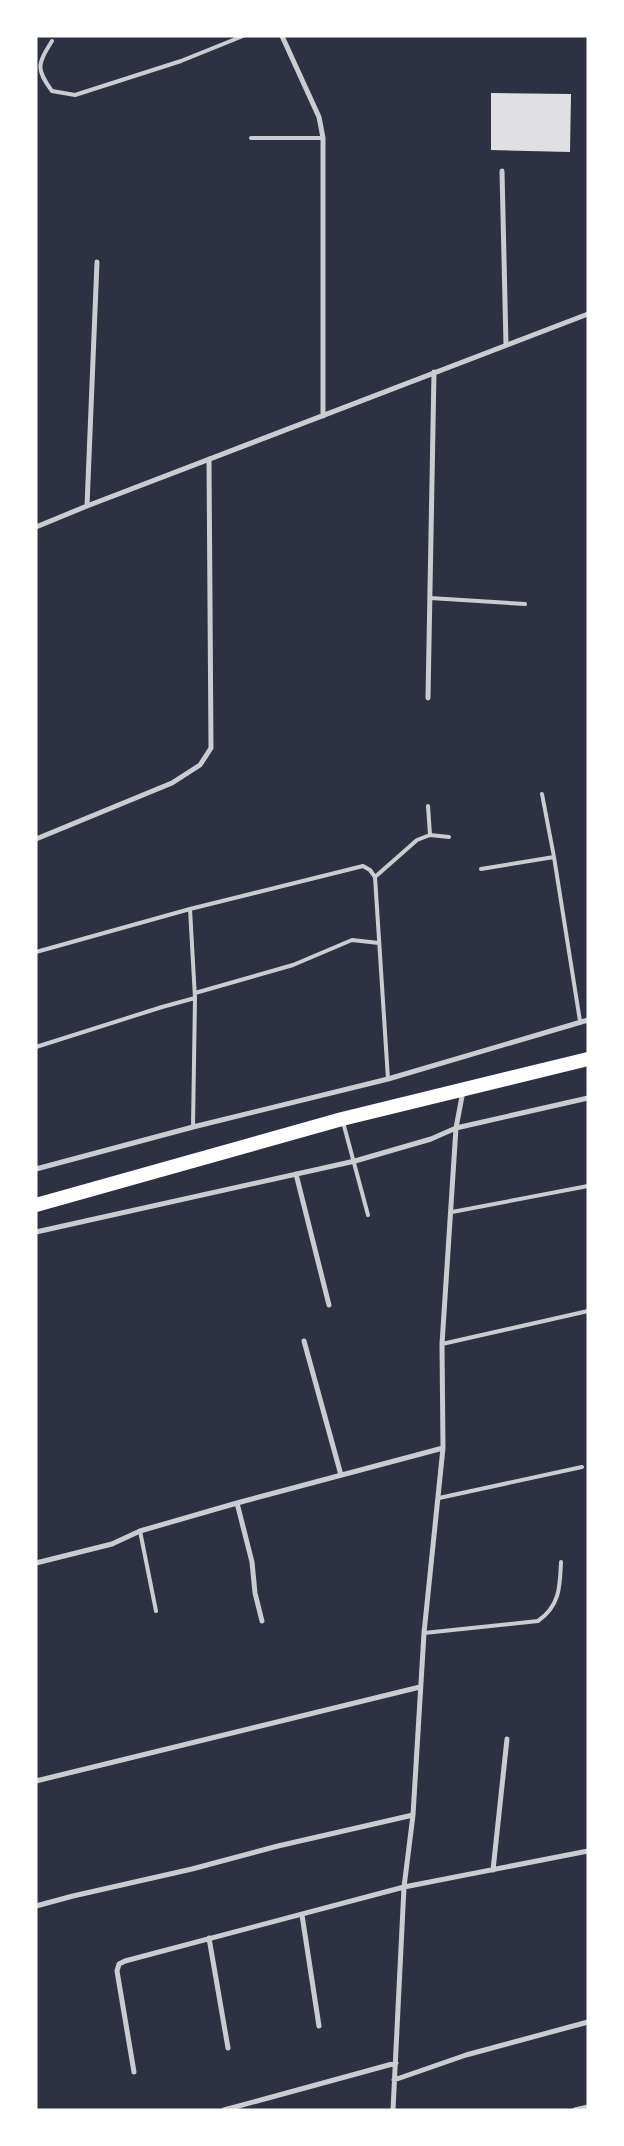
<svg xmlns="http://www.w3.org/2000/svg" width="624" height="2146" font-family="Georgia,serif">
<rect width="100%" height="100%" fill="#2d3142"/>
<path fill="#e0e0e3" d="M491 93 571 94 570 152 491 150Z"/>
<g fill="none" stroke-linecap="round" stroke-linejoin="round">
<path stroke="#caccd0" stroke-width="4" d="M52 41C37 65 36 69 52 91L75 95 181 61 243 36
M251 138H323
M430 598 525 604
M542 794 554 857 580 1021
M428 806 430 835
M481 869 554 857
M375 877 417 840 430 835 449 837
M36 952 190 909
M195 993 293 965 352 940 379 943
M36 1047 162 1007 195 998
M343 1122 368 1215
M193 1127 195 998 190 909 363 866 370 870 375 877 388 1079
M452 1212 588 1186
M442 1344 588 1311
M439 1498 582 1467
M140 1531 156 1611
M424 1633 538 1621C560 1606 560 1586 561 1562"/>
<path stroke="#caccd0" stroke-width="5" d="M282 36 319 117 323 138V416
M502 171 506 345
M87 506 588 314
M36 527 87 506 97 262
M428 698 434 372
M36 839 172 783 200 765 211 748 209 459
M36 1169 193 1127 388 1079 588 1020
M296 1174 329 1305
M36 1232 355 1161 431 1139 456 1128 588 1098
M304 1341 341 1475
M237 1503 443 1448
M36 1563 112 1544 140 1531 237 1503 252 1562 255 1593 262 1621
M36 1781 420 1687
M493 1870 507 1739
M36 1906 73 1896 192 1869 278 1846 413 1815
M302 1915 319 2026
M209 1938 228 2048
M134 2072 117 1971 119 1964 125 1961 404 1887 588 1851
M394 2080 466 2055 588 2022
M224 2110 396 2063
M393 2110 404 1887 413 1815 424 1633 443 1448 442 1344 456 1128 463 1091
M575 2110 588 2107"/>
<path stroke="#fff" stroke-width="14" d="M36 1205 342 1119 588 1059"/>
</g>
<rect width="624" height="2146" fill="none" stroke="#ffffff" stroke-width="75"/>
</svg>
